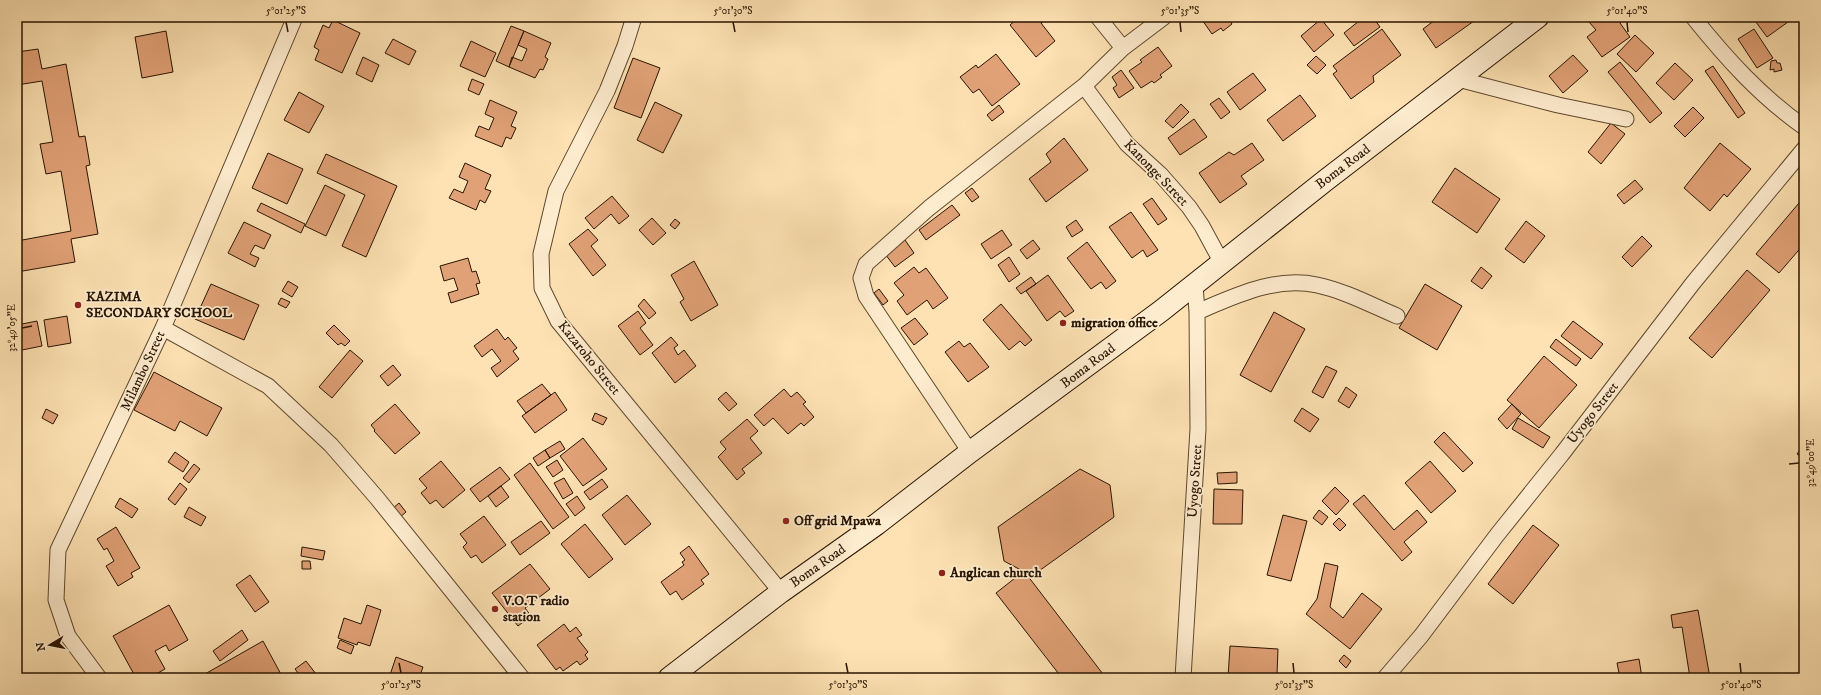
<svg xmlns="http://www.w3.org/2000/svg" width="1821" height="695" font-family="'IM FELL DW Pica',serif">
<rect width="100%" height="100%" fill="#fee2b3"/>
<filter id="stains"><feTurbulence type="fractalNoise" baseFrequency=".005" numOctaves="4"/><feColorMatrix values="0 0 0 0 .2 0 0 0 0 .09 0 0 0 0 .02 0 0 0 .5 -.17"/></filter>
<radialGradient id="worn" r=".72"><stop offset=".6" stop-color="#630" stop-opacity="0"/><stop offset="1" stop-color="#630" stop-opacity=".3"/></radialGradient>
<path fill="#e1a176" stroke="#281401" d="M1019 17H1041L1044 21 1041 23 1055 41 1036 57 1010 25Z
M1200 17H1235L1230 21 1232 24 1223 31 1221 28 1212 34Z
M1364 17H1373L1380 27 1354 46 1344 33Z
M1439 17H1472L1474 21 1436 48 1423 29Z
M1595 17H1626L1620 23 1630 37 1602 57 1587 37 1596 30 1589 22Z
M1754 17H1795L1767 37 1753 18Z
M1321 19 1334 35 1314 52 1301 36Z
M333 20 360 33 342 73 315 60 319 50 314 47 323 25 329 28Z
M511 26 524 31 509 67 496 61Z
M1382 29 1401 55 1373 76 1374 82 1351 99 1333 74 1337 71 1333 66Z
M1754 29 1773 58 1757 68 1738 39Z
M166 31 173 72 142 78 135 37Z
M524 31 551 43 545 57 548 59 543 70 540 69 535 78 509 67 512 57 522 61 527 49 518 45Z
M1635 35 1654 53 1636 72 1617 54Z
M393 39 416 51 409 65 385 53Z
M471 41 496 53 485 77 460 66Z
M1158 47 1172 66 1160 75 1162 77 1154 83 1152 81 1141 88 1129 71 1142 62 1140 60Z
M38 49 42 69 66 64 79 137 85 136 90 165 86 166 98 234 71 239 75 262 17 272V241L71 231 61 171 46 174 40 144 53 142 42 81 17 85V52Z
M996 54 1020 84 992 106 979 89 973 93 960 77 976 65 978 68Z
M1573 55 1588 71 1563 93 1549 76Z
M1316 56 1326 65 1317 74 1307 65Z
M363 57 379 65 372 82 356 74Z
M633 58 660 68 641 118 614 108Z
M1776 60 1777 63H1780L1782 70 1774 72V69L1770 70 1771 61Z
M1620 62 1662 113 1650 123 1608 72Z
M1675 63 1693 80 1674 100 1656 83Z
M1713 66 1745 113 1738 118 1705 71Z
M1121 70 1134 88 1119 98 1113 88 1117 85 1112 77Z
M1253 73 1266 90 1240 110 1227 92Z
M472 79 484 84 479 95 468 90Z
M299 92 324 106 309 133 284 120Z
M1300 95 1316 116 1283 141 1267 120Z
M1219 98 1230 112 1221 119 1210 104Z
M490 100 517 112 511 126 516 128 511 139 506 137 502 147 475 136 479 126 489 130 494 118 485 114Z
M655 102 682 115 663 153 637 140Z
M1181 104 1189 112 1173 128 1165 121Z
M999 105 1004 112 992 121 987 115Z
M1693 107 1704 118 1685 137 1674 126Z
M1194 119 1207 137 1180 155 1168 138Z
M1611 123 1625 134 1601 164 1588 152Z
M1064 138 1088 170 1046 202 1029 179 1051 162 1046 154Z
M1252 143 1264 160 1241 176 1247 184 1220 203 1199 173 1229 152 1234 155Z
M1720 143 1751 169 1727 197 1724 194 1710 211 1684 188Z
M268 153 303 169 287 204 252 188Z
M326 154 397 186 366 257 342 246 365 195 317 173Z
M465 163 491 175 485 189 491 191 485 203 480 200 476 210 449 198 454 189 463 193 468 181 459 177Z
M1455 168 1500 199 1477 233 1432 202Z
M1635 180 1643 189 1624 204 1617 195Z
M325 185 345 195 326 236 305 226Z
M972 188 979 197 972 202 965 193Z
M612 196 629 216 619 224 611 214 594 229 585 218Z
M1804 197V244L1779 273 1756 254Z
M1152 198 1167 219 1158 225 1143 204Z
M261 203 305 224 301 233 257 211Z
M952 205 960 215 926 240 919 230Z
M1131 212 1158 250 1147 257 1143 250 1132 258 1109 227Z
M652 218 666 233 653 245 639 230Z
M675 219 680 223 675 229 670 225Z
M1076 220 1083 230 1072 237 1066 227Z
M1526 221 1545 236 1524 263 1505 249Z
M244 222 271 235 264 249 255 245 250 254 259 258 255 267 228 253Z
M588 229 598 240 591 246 606 265 593 276 569 244Z
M1002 230 1012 245 991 259 981 244Z
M1642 236 1652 246 1632 267 1622 257Z
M905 240 914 253 895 267 885 254Z
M1033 240 1040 249 1027 259 1020 250Z
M1087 242 1116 281 1106 289 1101 282 1091 289 1067 258Z
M1009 257 1020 274 1009 282 998 265Z
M468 258 472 272 476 271 480 283 476 284 479 294 451 303 448 293 458 290 454 278 444 281 440 266Z
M694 261 718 305 691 321 680 302 684 299 671 275Z
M914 267 919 273 926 268 948 298 933 309 927 300 907 315 897 301 904 295 894 283Z
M1481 267 1492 276 1482 289 1471 281Z
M1747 270 1770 290 1712 358 1689 338Z
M1048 275 1074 311 1065 317 1060 311 1047 321 1026 291Z
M1031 277 1036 284 1021 294 1016 288Z
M288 281 298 287 292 297 282 291Z
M211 284 259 305 244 340 195 319Z
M1425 284 1462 306 1437 350 1399 328Z
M879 289 888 301 883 305 874 293Z
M281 298 290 302 286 308 278 304Z
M644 299 656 313 649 319 638 306Z
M1001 304 1032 340 1025 346 1020 341 1009 350 983 320Z
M638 311 646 323 640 328 653 345 640 355 618 326Z
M1274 312 1305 329 1271 392 1240 375Z
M67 316 71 343 48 347 44 320Z
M915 318 928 334 914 345 901 328Z
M37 321 42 346 17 351V325Z
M1573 321 1603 344 1591 359 1561 336Z
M334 325 350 341 345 346 341 343 338 345 326 333Z
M497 329 505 340 508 337 517 348 513 351 519 359 497 377 491 368 501 361 492 349 482 357 474 346Z
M671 337 678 345 674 348 678 355 684 350 696 366 675 383 652 353Z
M1556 339 1581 359 1576 366 1550 347Z
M959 341 964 347 970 343 989 367 968 382 945 352Z
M350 350 363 361 332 398 319 387Z
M1544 356 1577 385 1539 428 1507 400Z
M393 365 401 375 388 386 380 376Z
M1326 366 1337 371 1323 398 1312 392Z
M154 372 222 408 207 436 180 421 175 431 134 410Z
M542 384 551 395 526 413 517 401Z
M1346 387 1357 395 1349 408 1338 401Z
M784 389 791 397 797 392 806 402 803 404 814 417 804 426 801 423 788 434 773 418 764 426 754 415Z
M555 392 567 410 535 433 522 416Z
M726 392 737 404 729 411 718 399Z
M395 404 420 433 395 454 374 431 375 430 371 425Z
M1512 404 1521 414 1507 429 1498 419Z
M1302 408 1319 419 1310 432 1294 421Z
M46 409 58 415 53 424 42 418Z
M595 413 607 418 603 425 592 420Z
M1518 418 1550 437 1543 448 1512 429Z
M747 419 758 431 750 438 762 453 742 469 745 473 737 480 718 457 726 449 720 442Z
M1444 432 1473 463 1463 472 1434 442Z
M583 438 607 469 583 486 560 456Z
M560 441 565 449 550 458 545 450Z
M1804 444V459L1797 454Z
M545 450 550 458 538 466 533 458Z
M175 452 189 462 183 472 168 462Z
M557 460 563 470 553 477 546 467Z
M441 461 465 490 443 508 436 500 430 504 421 493 427 488 419 479Z
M1430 461 1456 491 1431 513 1405 483Z
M530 463 569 517 553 529 514 475Z
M194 464 200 469 189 483 183 478Z
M500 467 510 479 480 502 470 489Z
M1080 469 1110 485 1114 517 1032 576 1004 561 998 527Z
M1237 472V483L1218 484 1217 473Z
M564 478 573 493 563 499 554 483Z
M602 479 608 487 590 500 584 492Z
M180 483 187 489 175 505 168 499Z
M501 486 509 497 496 507 488 496Z
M1335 487 1349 501 1336 515 1322 501Z
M1214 489 1243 490 1242 524H1213Z
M627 495 651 524 625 545 602 515Z
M1364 495 1394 530 1417 510 1427 522 1404 542 1412 552 1402 561 1353 504Z
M577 496 585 508 575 516 566 504Z
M120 498 138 509 132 518 115 507Z
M399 503 406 512 399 518 392 509Z
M189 507 206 517 201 526 184 517Z
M1319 510 1328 517 1322 525 1313 518Z
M1283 515 1307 521 1291 581 1267 575Z
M484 516 506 545 482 563 476 555 471 558 463 547 467 543 460 534Z
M1339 518 1346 525 1340 531 1333 524Z
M541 521 550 533 520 555 511 542Z
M585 524 613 559 589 578 561 544Z
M1533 525 1559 545 1513 604 1488 584Z
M116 527 140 568 131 573 133 577 118 586 106 566 114 561 107 548 104 550 97 539Z
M689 546 709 574 701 580 704 584 682 600 676 591 670 595 661 582 684 565 682 562 685 560 680 553Z
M302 547 325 551 323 560 301 556Z
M302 561H310L311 569H302Z
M1325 563 1338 566 1330 607 1343 618 1362 593 1382 609 1350 649 1306 614 1317 599Z
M530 564 550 589 525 608 531 616 518 626 492 593Z
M1024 571 1106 678H1062L996 593Z
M250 575 269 602 255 612 236 585Z
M169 605 188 640 169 651 166 645 155 651 165 669 149 678H136L113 636Z
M367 605 381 610 370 646 358 642 357 645 338 638 344 618 361 624Z
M1698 610 1710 678H1690L1682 627 1673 628 1671 615Z
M564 624 570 632 576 627 582 635 577 638 588 652 585 655 588 659 580 665 577 661 563 671 560 667 556 670 537 645Z
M242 630 248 640 220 661 213 651Z
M340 640 354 646 351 654 337 648Z
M263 641 283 678H207L205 674Z
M1230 646 1278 649 1277 675 1247 674V678H1228Z
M1344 655 1351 661 1346 668 1339 661Z
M396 657 423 667 419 678H389Z
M1639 659 1642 678H1620L1617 663Z
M306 661 316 674 310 678H302L295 669Z
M1800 673V678H1772V677Z"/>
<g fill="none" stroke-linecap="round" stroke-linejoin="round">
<g stroke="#5e482e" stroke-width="17">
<path id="minor" d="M634 17 625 46 607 91 556 191 541 254 542 288 558 321 781 592
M1098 17 1123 48
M1693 17C1726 58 1760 96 1804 127
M1458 79 1558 105 1626 119
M1084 86 1127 144 1161 175 1189 207 1202 226 1222 263
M1197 312C1235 296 1275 276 1317 285 1345 291 1371 305 1397 316
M163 328 268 386 331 445 377 498 522 678
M970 452 866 296 861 278 866 264 929 208 1084 86 1123 48 1164 17
M99 678 68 636 56 600 58 550 163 328 295 17
M1183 678 1198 429 1197 312 1195 285
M1385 678 1421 636 1497 535 1562 454 1693 283 1804 149"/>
</g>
<g stroke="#281401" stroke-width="23">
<path id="secondary" d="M669 678 781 592 877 524 970 452 1161 311 1326 180 1538 17"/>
</g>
<use href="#minor" stroke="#feecce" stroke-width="15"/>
<use href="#secondary" stroke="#feecce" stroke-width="21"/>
</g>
<path fill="none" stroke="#281401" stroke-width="1.5" d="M286 22 288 32M733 22 735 32M1180 22 1181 32M1627 22 1628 32M22 328 32 326M1789 464 1799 463M399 663 401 673M846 663 848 673M1293 663 1294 673M1740 663 1741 673"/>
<g fill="#8f2418" stroke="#feecce" stroke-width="1.5">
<circle cx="78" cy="305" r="4"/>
<circle cx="1063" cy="323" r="4"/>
<circle cx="786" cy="521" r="4"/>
<circle cx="942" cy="573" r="4"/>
<circle cx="495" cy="609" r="4"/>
</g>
<g text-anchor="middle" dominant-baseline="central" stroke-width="3.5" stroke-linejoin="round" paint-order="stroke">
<g font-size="14" fill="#281401" stroke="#feecce">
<text transform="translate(1343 167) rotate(-37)">Boma Road</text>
<text transform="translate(1156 173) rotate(46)">Kanonge Street</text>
<text transform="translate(589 358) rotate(51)">Kazaroho Street</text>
<text transform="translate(1088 366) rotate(-37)">Boma Road</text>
<text transform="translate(143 371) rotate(-65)">Milambo Street</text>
<text transform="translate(1593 413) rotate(-52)">Uyogo Street</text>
<text transform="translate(1195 481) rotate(-86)">Uyogo Street</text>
<text transform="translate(818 566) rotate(-35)">Boma Road</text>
</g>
<g font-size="14" font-weight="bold" fill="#281401" stroke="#feecce" text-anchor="start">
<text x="86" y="297">KAZIMA<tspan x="86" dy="16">SECONDARY SCHOOL</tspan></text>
<text x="1071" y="323">migration office</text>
<text x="794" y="521">Off grid Mpawa</text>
<text x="950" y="573">Anglican church</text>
<text x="503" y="601">V.O.T radio<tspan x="503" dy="16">station</tspan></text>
</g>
</g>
<rect width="1821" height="695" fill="none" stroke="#fee2b3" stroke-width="44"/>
<g transform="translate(50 645) rotate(260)" stroke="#feecce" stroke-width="3" paint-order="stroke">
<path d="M0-3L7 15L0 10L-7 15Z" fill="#281401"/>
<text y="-6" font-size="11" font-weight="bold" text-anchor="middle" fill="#281401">N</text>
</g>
<rect x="22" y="22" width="1777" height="651" fill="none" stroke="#281401" stroke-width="1.5"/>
<g font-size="10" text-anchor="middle" fill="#281401">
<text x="286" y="14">5°01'25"S</text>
<text x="733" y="14">5°01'30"S</text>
<text x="1180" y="14">5°01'35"S</text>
<text x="1627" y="14">5°01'40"S</text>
<text transform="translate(11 328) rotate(-90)" y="4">32°49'05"E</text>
<text transform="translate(1810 463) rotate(-90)" y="4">32°49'00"E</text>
<text x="401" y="688">5°01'25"S</text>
<text x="848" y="688">5°01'30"S</text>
<text x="1294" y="688">5°01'35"S</text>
<text x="1741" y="688">5°01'40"S</text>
</g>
<rect width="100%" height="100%" filter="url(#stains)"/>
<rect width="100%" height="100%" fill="url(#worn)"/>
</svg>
